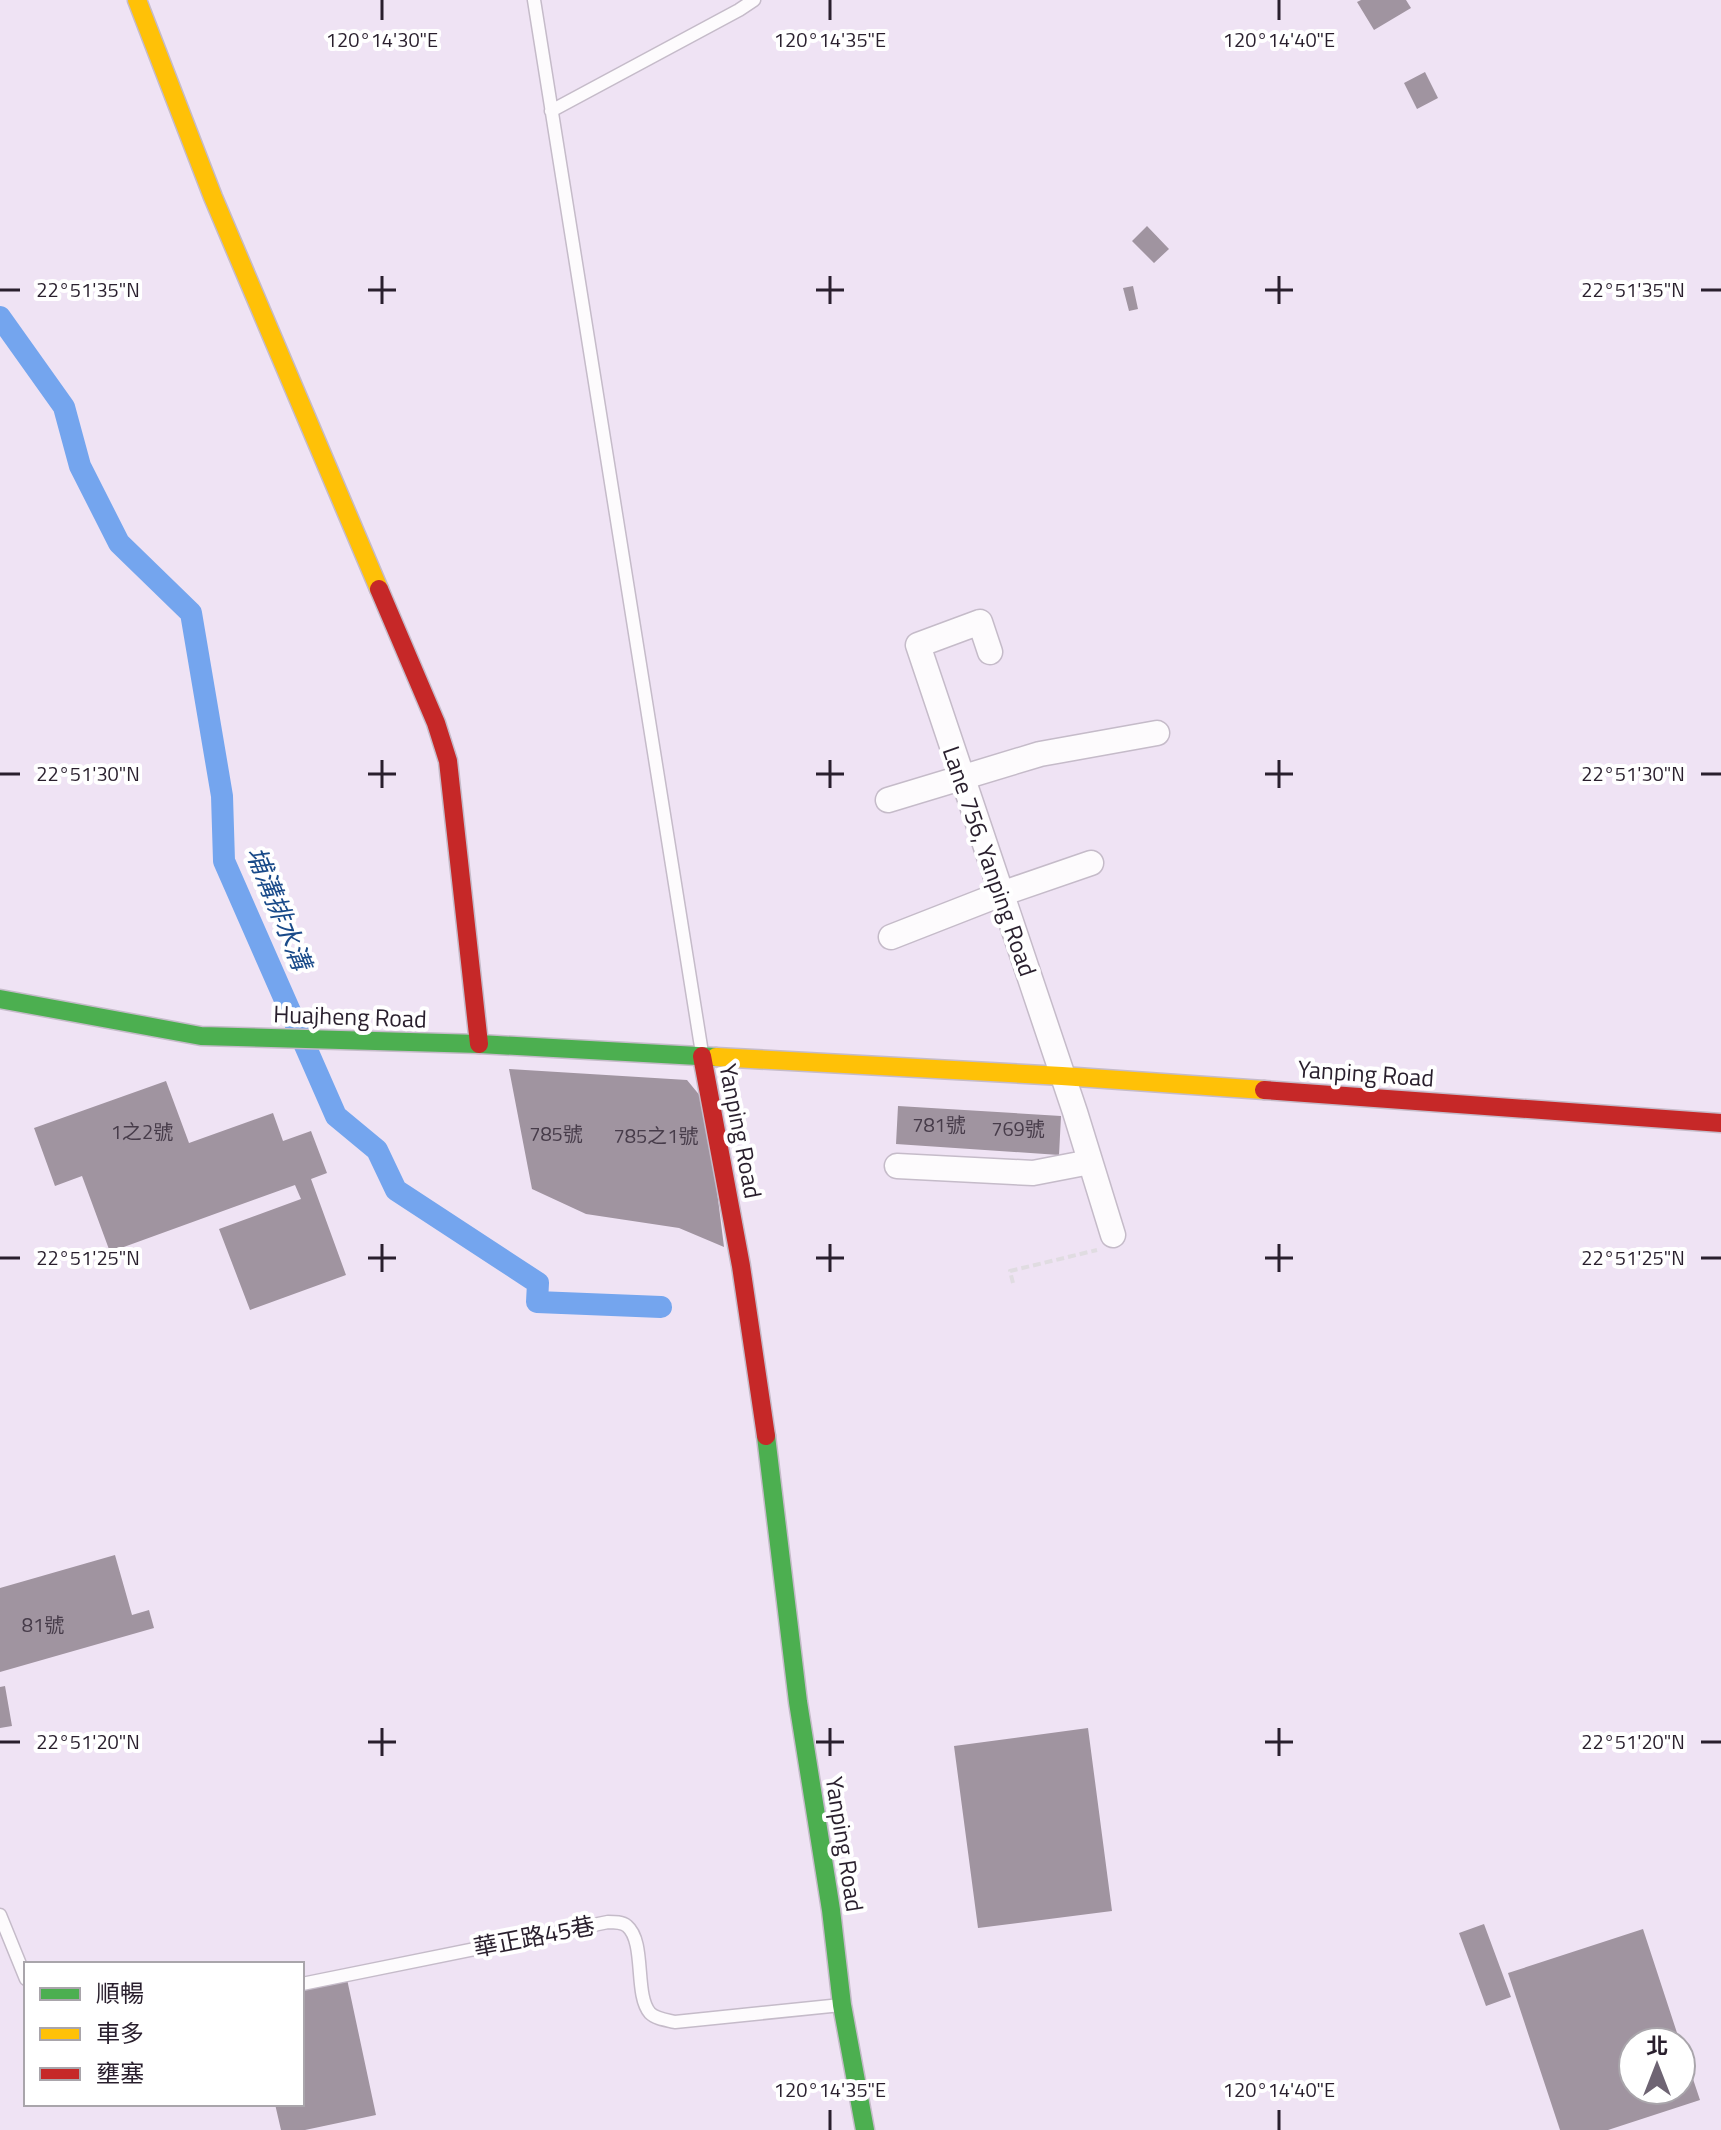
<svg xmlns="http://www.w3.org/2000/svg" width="1721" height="2130" font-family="'Titillium Web','Noto Sans TC',sans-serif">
<rect width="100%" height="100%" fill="#efe3f4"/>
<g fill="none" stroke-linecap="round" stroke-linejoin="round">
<path stroke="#74a5ee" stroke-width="22" d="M0 317 64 407 80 466 119 543 191 613 222 796 224 861 336 1116 377 1150 396 1190 538 1283 537 1302 661 1307"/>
</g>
<path fill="#a094a0" d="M1361 0H1406L1411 8 1374 30 1357 2Z
M1425 72 1438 98 1417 109 1404 83Z
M1147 226 1169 249 1154 263 1132 241Z
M1133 286 1138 309 1129 311 1123 288Z
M509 1069 687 1080 706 1103 724 1247 679 1228 586 1214 532 1189Z
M166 1081 189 1143 273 1113 283 1141 311 1131 327 1173 311 1179 346 1275 250 1310 219 1229 301 1199 295 1185 110 1252 82 1176 55 1186 34 1128Z
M898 1106 1061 1116 1059 1155 896 1144Z
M115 1555 132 1615 149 1610 154 1628 0 1672V1588Z
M5 1686 12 1726 0 1728V1687Z
M1088 1728 1112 1911 978 1928 954 1746Z
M1484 1924 1511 1997 1486 2006 1459 1933Z
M1643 1929 1680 2042H1633V2090H1681L1682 2046 1700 2100 1608 2130H1560L1508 1973Z
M347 1979 376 2115 305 2130H281L275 2104H302V1988Z"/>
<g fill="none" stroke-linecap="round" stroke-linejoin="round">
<g stroke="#c5bbc9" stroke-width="15">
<path id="lane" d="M534 0 702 1053
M551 111 739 10 754 0
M0 1915 26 1979
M302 1984 608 1922C615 1922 622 1922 627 1926 646 1942 634 1995 650 2013 656 2019 667 2020 675 2022L841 2005"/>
</g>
<g stroke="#c5bbc9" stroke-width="27">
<path id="street" d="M990 652 980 622 918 645 1075 1112 1113 1235
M888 800 1040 754 1157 733
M891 937 1001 894 1091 863
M897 1166 1033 1173 1090 1162"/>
</g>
<g stroke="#c5bbc9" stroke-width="21">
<path id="fast" d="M0 999 201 1036 479 1044 716 1057
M766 1436 798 1702 831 1910 842 2005 865 2130"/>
</g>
<g stroke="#c5bbc9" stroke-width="21">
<path id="slow" d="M137 0 213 197 379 589
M716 1057 1062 1076 1264 1090"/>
</g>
<g stroke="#c5bbc9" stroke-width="21">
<path id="jam" d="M379 589 436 723 448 761 479 1044
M702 1056 741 1266 766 1436
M1264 1090 1721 1123"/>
</g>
<path stroke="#e0dce1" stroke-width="4" stroke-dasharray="8 4" stroke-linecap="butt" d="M1013 1283 1010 1271 1097 1250"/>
<use href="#lane" stroke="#fdfbfd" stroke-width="12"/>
<use href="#street" stroke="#fdfbfd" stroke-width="24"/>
<use href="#fast" stroke="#4caf50" stroke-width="18"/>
<use href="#slow" stroke="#ffc107" stroke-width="18"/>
<use href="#jam" stroke="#c62828" stroke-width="18"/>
</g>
<path fill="none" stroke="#291f2d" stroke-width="3" d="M382 0V20M830 0V20M1279 0V20M382 276V304M830 276V304M1279 276V304M0 290H20M368 290H396M816 290H844M1265 290H1293M1701 290H1721M382 760V788M830 760V788M1279 760V788M0 774H20M368 774H396M816 774H844M1265 774H1293M1701 774H1721M382 1244V1272M830 1244V1272M1279 1244V1272M0 1258H20M368 1258H396M816 1258H844M1265 1258H1293M1701 1258H1721M382 1728V1756M830 1728V1756M1279 1728V1756M0 1742H20M368 1742H396M816 1742H844M1265 1742H1293M1701 1742H1721M830 2110V2130M1279 2110V2130"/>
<g text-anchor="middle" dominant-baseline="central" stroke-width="8" stroke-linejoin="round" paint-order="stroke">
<g font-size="20" fill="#473c4a">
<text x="939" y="1124">781號</text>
<text x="1018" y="1128">769號</text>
<text x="142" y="1131">1之2號</text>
<text x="556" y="1133">785號</text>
<text x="656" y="1135">785之1號</text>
<text x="43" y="1624">81號</text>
</g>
<g font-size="24" fill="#291f2d" stroke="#fff">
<text transform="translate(990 861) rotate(71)">Lane 756, Yanping Road</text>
<text transform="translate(350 1016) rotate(2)">Huajheng Road</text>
<text transform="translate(1366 1073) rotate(4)">Yanping Road</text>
<text transform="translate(741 1131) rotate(79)">Yanping Road</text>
<text transform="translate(845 1844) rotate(81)">Yanping Road</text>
<text transform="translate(534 1936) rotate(-11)">華正路45巷</text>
</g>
<g font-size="26" font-style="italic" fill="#194a89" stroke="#fff">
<text transform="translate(279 908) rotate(68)">埔溝排水溝</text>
</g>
</g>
<g font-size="20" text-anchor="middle" fill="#291f2d" stroke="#fff" stroke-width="8" stroke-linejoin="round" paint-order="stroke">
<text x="382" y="47">120°14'30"E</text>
<text x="830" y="47">120°14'35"E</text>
<text x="1279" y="47">120°14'40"E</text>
<text x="88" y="297">22°51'35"N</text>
<text x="1633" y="297">22°51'35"N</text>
<text x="88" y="781">22°51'30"N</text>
<text x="1633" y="781">22°51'30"N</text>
<text x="88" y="1265">22°51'25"N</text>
<text x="1633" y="1265">22°51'25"N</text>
<text x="88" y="1749">22°51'20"N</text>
<text x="1633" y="1749">22°51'20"N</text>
<text x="830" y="2097">120°14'35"E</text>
<text x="1279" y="2097">120°14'40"E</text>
</g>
<rect x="24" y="1962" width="280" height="144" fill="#ffffff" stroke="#a9a5ab" stroke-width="2"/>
<rect x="40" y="1988" width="40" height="12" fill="#4caf50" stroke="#a9a5ab" stroke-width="2"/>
<text x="96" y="2002" font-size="24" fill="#291f2d">順暢</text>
<rect x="40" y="2028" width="40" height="12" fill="#ffc107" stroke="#a9a5ab" stroke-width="2"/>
<text x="96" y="2042" font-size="24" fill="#291f2d">車多</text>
<rect x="40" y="2068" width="40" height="12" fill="#c62828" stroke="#a9a5ab" stroke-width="2"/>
<text x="96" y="2082" font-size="24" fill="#291f2d">壅塞</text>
<g transform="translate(1657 2066)"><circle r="38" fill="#ffffff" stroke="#a9a5ab" stroke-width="2"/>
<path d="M0-6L14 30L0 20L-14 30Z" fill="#6e6473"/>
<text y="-12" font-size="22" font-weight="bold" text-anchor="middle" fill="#291f2d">北</text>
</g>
</svg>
